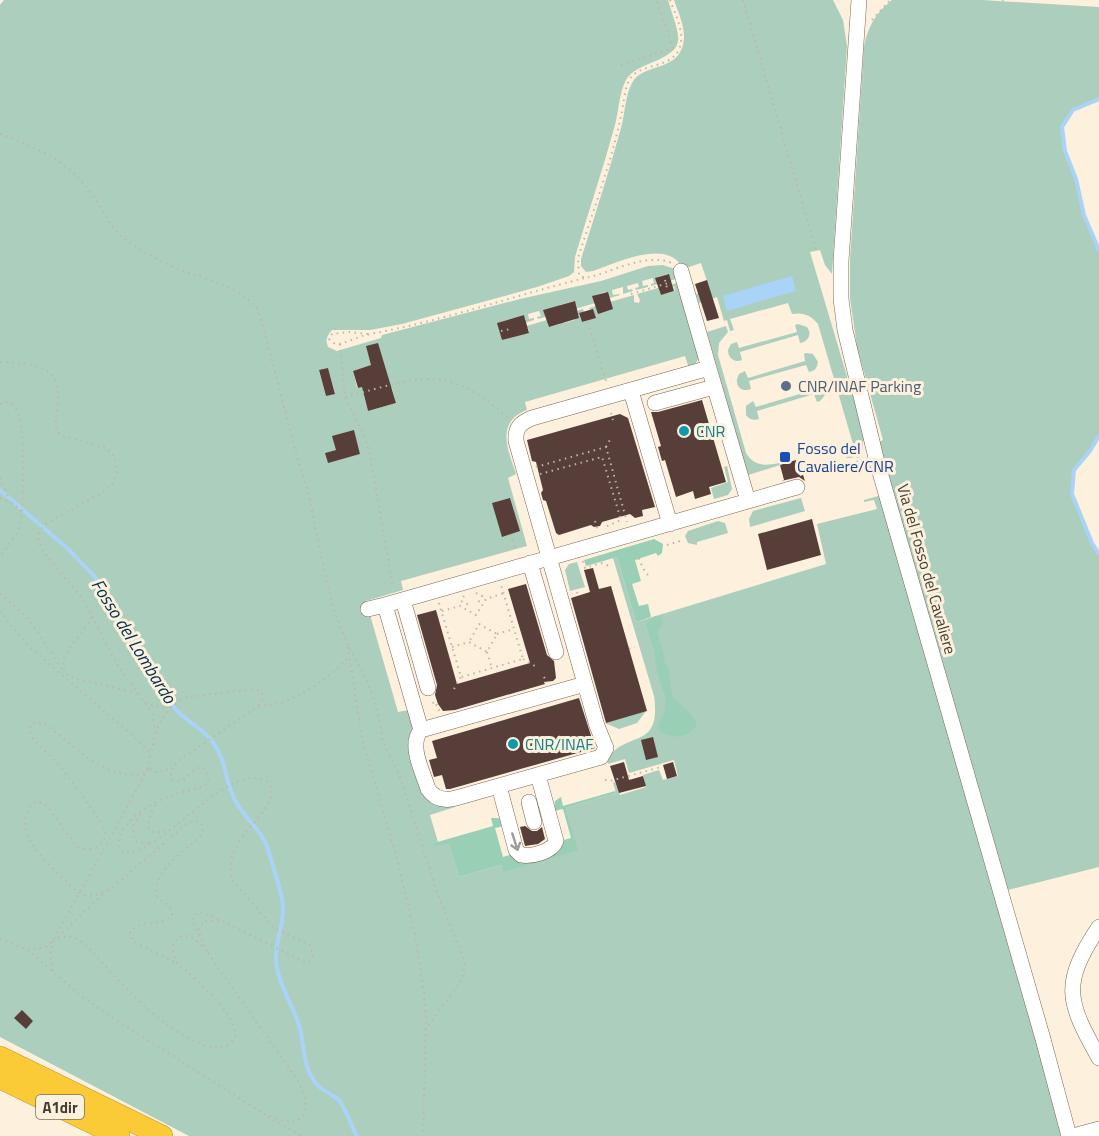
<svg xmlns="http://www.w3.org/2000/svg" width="1099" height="1136" font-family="'Titillium Web',sans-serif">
<rect width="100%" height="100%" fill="#fdf0dc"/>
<path fill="#accebd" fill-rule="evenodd" d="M4 0H668C681 43 689 48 644 66 637 69 630 73 626 80 619 93 619 110 615 125 603 169 588 213 575 257L574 272 569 276 537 287 402 324 370 330H332C327 336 325 339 328 347L337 351 381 338 382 335 520 299 601 281 648 266 663 265 675 269 678 278 667 282 668 274 658 277 664 282 651 286V284L654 283 653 278 642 281 643 286 648 285V287L636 290 635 288 639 287 638 283 627 286 628 290 632 289 633 291 623 294V287L612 290 613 295 619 294 620 295 603 300 607 297 605 292 593 296 599 302 571 310 576 306 574 301 560 305 556 311 555 307 544 310 552 315 538 319 537 317 541 316 539 311 528 314 529 319 534 318V320L515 326 514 323 526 320 524 315 498 323 502 340 529 332 528 328 516 329 554 318 548 323 549 327 560 324 558 317 563 318 564 323 575 320 574 315 567 314 583 309 584 312 579 314 582 322 595 318 589 308 634 295V302L639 303 640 300 637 294 665 286V288L659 290 661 295 675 291 674 286 668 288 667 286 679 282 699 357 695 365 689 368 685 356 525 402 527 410C495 422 508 450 516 474L508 478 527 546 401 581 403 590 366 601 398 712 409 710 413 722 422 788 454 804 455 807 430 815 438 842 435 843V845L449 842 459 877 501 865 503 871 577 851 566 808 616 793 613 783 615 782 620 795 646 787 643 775 659 770 663 780 678 776 674 760 629 773 625 759 608 764 607 760C625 729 662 752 654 696L613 558 617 557 636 622 826 564 817 524 877 509 874 500 864 502V500L882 495 1063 1136H189L0 1037V5ZM383 362 388 380 357 388 353 371ZM328 368 335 393 326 396 319 371ZM392 388 396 403 368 411 364 396ZM354 431 360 454 328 462 326 453 336 450Z
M674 0H833L843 20 847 46 832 274 825 265 820 250 810 252 866 440 863 441C864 453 858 458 847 458L842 453 846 447 853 444 818 324C811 315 803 312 792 314L788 303 730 319 734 330 730 331 727 320 724 321 717 297 699 303 696 294 710 290 701 263 683 269C668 237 617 263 593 271L586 272 581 266V259C595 215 609 172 621 128 625 114 625 96 632 83 642 64 674 71 682 48 688 32 679 15 674 0Z
M892 0H982L1099 7V99L1073 110 1062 127 1065 151 1076 179 1084 215 1099 250V436L1090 451 1074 470 1072 494 1092 543 1099 554V867L1008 890 879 442 883 440 857 347 850 298V260L864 46C868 27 876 12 892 0Z
M798 324 807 327C812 334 809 341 800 343L798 335 740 352 742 360C734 363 728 358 728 350L731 344 737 342 739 348 797 332 795 325Z
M726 326 728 332 719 343 718 355 746 453C754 466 764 466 779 463L780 465 748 475 707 332Z
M806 353 813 354 818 362C817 368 815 371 809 372L806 365 749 381 751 389C743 392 736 388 737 379L739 374 745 371 748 378 805 361 804 354Z
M815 383C822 383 826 387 826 394L820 401 817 402 814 394 757 411 759 419C753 421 749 419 746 415V406L753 401 756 407 813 390 812 384Z
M727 466 732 489 728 495 714 499 711 488 728 482 724 467Z
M801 498 805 511 750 527 749 519 753 511Z
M718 521 725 523 728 533 697 542V545L688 543 685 536 688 531Z
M577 562 585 587 570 591 565 570 569 564Z
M646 711 637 723 619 729 605 723Z"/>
<path fill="#99cfb5" d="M654 539 663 544 662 553 658 556 656 553 635 560 641 581 632 584 639 606 648 604 651 617 636 622 617 557 586 566 584 560Z
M655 616 661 617 663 623 657 632 664 656 665 664 669 670 670 685 673 697 694 717 697 725C687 738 675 739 661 733L658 725 665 710 666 699 657 672 654 649 646 624Z
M615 791 616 793 566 808 578 851 503 872 501 865 459 877 449 843 435 846 434 843 493 826 491 818H498L503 821 504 826 495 828 503 857 571 838 563 809 554 811 555 801 561 797 563 806Z"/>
<path fill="#aad3f8" d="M792 276 796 291 727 311 723 296Z"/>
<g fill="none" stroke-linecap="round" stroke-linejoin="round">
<path stroke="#aad3f8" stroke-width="4" d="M1099 99 1073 110 1062 127 1065 151 1076 179 1084 215 1099 250
M1099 436 1090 451 1074 470 1072 494 1092 543 1099 554
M0 490 68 549 96 578 109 608 172 705C183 720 202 727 212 741 227 761 224 777 233 796 241 816 261 828 268 849 273 867 281 888 283 906 284 925 275 942 276 960 278 987 296 1008 301 1033 304 1049 304 1067 314 1081 320 1091 330 1092 339 1100 344 1105 352 1128 357 1136"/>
</g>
<path fill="#583e39" d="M669 274 674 291 661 295 655 278Z
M707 280 719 318 707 321 695 284Z
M608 292 613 309 598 314 592 296Z
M575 301 579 318 549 327 543 310Z
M593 309 596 318 582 322 579 313Z
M524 315 529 333 502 340 497 323Z
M378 343 396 403 368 411 362 387 358 388 353 371 371 365 366 346Z
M328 368 335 394 326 396 319 370Z
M702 400 726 482 709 487 711 494 695 499 693 491 676 497 665 460 662 461 658 447 661 446 651 412H658Z
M620 414 628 418 655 507 642 510 643 516 635 518 630 514 602 522 600 526 594 527 591 525 559 535 556 533 546 501 543 500 541 493 543 490 536 462 532 461 527 440Z
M354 430 360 454 328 463 325 453 336 450 332 436Z
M796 460 800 476 803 475 805 481 799 477 781 481 784 480 780 465Z
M510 498 520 531 502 537 492 503Z
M812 519 821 555 767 570 758 534Z
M593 568 599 589 611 586 647 711 606 723 571 598 590 592 584 570Z
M526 584 547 655 554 661 556 678 553 681 544 682 545 684 455 710 443 711 438 704 435 695 437 685 417 615 436 610 457 684 530 663 508 589Z
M579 698 595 748 450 789H446L442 775 434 777 429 760 437 758 432 741Z
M653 737 658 757 646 760 641 740Z
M624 762 629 780 643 776 646 786 619 793 610 766Z
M673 762 677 776 667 779 663 765Z
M525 826 532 831H537L542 827 545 839 538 844 525 846 520 827Z
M22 1010 33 1021 26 1029 14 1018Z"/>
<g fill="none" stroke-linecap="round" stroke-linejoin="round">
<g stroke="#776953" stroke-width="16">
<path id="minor" d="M859 0 841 261V299L845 330 877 462 1043 1039 1069 1136
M681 271 709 368
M631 391 670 524
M655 403 714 387
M530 563 556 652
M403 600 428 688
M368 609 385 605
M585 684 421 730C408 745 423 772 428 789 435 799 445 801 456 798L601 757 606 748 597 726 516 441C515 428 520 423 532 418L709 368 748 501
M421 730 385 605 797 487
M499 786 516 850 521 855C531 857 552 852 556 841L538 775
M529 802 534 822
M1099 927C1061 984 1067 1001 1099 1058
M1073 1136 1099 1129"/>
</g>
<g stroke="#b99835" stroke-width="22">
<path id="highway" d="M0 1057 162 1136
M0 1078 119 1136"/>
</g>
<path stroke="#c1b6a5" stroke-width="2" stroke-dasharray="1.5 4.5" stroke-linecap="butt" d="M670 0C675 14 686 34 679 49 671 68 645 63 632 76 624 85 624 105 621 116 611 164 593 211 578 258L579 275 585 278C611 273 645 252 672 263
M743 0 816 250
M1002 0H1008
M872 20 890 0
M621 65 673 48 657 0
M0 134C39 148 69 161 94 197 104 211 109 227 123 238 136 247 152 257 167 264 199 280 236 281 259 311L295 449 309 496 326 579 335 613 347 643 368 683 379 717 383 742 399 774 436 889 465 963 463 978 425 1030
M665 280 667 288
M631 294 672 282
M588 322 606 381
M501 331 510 329
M368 334 349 332 332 334 329 339 335 344C346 344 358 336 370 334 442 321 513 296 585 278
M340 344 345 397 365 438 370 454 393 588
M0 362C35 364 64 364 57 409 56 420 53 426 60 435L106 448 114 456 117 472 112 485 98 495 47 523 40 530 38 538 42 550 85 602 118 666 152 713 155 731
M345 397C419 378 444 361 508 418
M0 404C5 402 9 402 13 405 28 418 22 494 22 516
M611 413 613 420
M606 447 611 438
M536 467 606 447 627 522
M798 467 802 466
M859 468 856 458 862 454
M540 474 602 457 621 520 603 528
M0 478 9 501
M0 498C40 510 15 536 0 557
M595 521 598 531
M511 534 516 551
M667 545 683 540
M631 549C640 555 640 567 648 575
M583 561 585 568 601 563 612 567
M577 592 579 597
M476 593 482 596 478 603
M0 594 28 618 62 669
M464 596 461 601 469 605
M439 603 461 677 523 659 501 585
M0 611 28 646 131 734 147 750 150 757 149 767 143 774C104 780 73 745 45 724L37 722 31 724C28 733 32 738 38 744 68 772 83 796 105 829 107 846 92 853 77 847L48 807C29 789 19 823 30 841 41 859 61 875 76 891 88 899 101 895 113 887L189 822 198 821C204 826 204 830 200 837 184 851 152 872 157 896 164 904 172 904 172 915 161 928 140 918 130 932L133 941 178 964
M442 611 460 606 476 615 486 599 504 593
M91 617C86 636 48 659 70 677L137 693
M497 634 514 629
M348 647 362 739 396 855 415 934 424 993 426 1020 423 1136
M452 647 469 642 487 652 497 634 479 624 469 642
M629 649 635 647
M487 652 492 668
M523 659 535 666
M544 677 545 679
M454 689 461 677
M433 702 434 706 437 705 440 713
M145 703 168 709
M258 706C295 705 322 683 348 658
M150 757C157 728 159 711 187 697L247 690H257L262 694V700L258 706 177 762 170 772 173 780C190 788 196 752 209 776L207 784C198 790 186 790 176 794 157 800 127 816 120 836 118 842 119 848 124 853 167 853 228 757 268 782 289 809 217 835 233 881L274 928 310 945 313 955 312 960 304 962 212 916 200 912 194 915 192 921 208 952
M605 780 610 781 661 767
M155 805 148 820 149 829 156 833 167 831
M140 814 133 827 134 840 138 843H151
M200 936 199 929 204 921H220
M58 937 104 893
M0 939 28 950 80 995 113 1018 261 1112
M28 950 46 947 53 941 149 767 154 772C162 772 166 771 172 766
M208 953 298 1081 306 1100 304 1115 295 1122 284 1121 261 1113
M53 971 50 955 53 941C66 934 74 936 85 944 118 979 150 1019 194 1041 204 1046 219 1051 229 1044 255 1027 191 976 178 964 171 953 170 941 183 935L193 938 205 948
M268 1117 302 1136"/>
<use href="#minor" stroke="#fff" stroke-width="15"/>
<use href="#highway" stroke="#faca37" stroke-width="21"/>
</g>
<defs><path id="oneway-shaft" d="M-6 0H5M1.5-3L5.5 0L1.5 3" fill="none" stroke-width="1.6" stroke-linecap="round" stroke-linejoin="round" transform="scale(1.5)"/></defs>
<use stroke="#a09d98" href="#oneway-shaft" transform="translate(515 842) rotate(72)"/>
<circle fill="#5c6f8a" stroke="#fdf0dc" stroke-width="2" cx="786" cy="386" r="6"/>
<g fill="#0f9aa8" stroke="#fdf0dc" stroke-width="2">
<circle cx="684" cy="431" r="6"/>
<circle cx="513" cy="744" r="6"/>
</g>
<rect fill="#1a4fb4" stroke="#fdf0dc" stroke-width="2" x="779" y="451" width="12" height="12" rx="3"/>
<g text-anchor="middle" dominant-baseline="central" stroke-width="6" stroke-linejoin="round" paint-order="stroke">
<rect fill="#fdf0dc" stroke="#797164" stroke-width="1.5" x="36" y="1095" width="48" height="24" rx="4.5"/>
<g font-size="15" font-weight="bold" fill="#413b31">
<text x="60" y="1107">A1dir</text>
</g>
<g font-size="16" fill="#4e5e75" stroke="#fdf0dc" text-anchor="start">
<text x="798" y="386">CNR/INAF Parking</text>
</g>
<g font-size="16" fill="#0d838f" stroke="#fdf0dc" text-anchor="start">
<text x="696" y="431">CNR</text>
<text x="525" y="744">CNR/INAF</text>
</g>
<g font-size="16" fill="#164399" stroke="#fdf0dc" text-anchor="start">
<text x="797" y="448">Fosso del<tspan x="797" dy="18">Cavaliere/CNR</tspan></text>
</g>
<g font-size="16" fill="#413b31" stroke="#fdf0dc">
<text transform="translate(927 569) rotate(74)">Via del Fosso del Cavaliere</text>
</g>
<g font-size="18" font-style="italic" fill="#003052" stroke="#fdf0dc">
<text transform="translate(134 641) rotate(58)">Fosso del Lombardo</text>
</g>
</g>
</svg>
